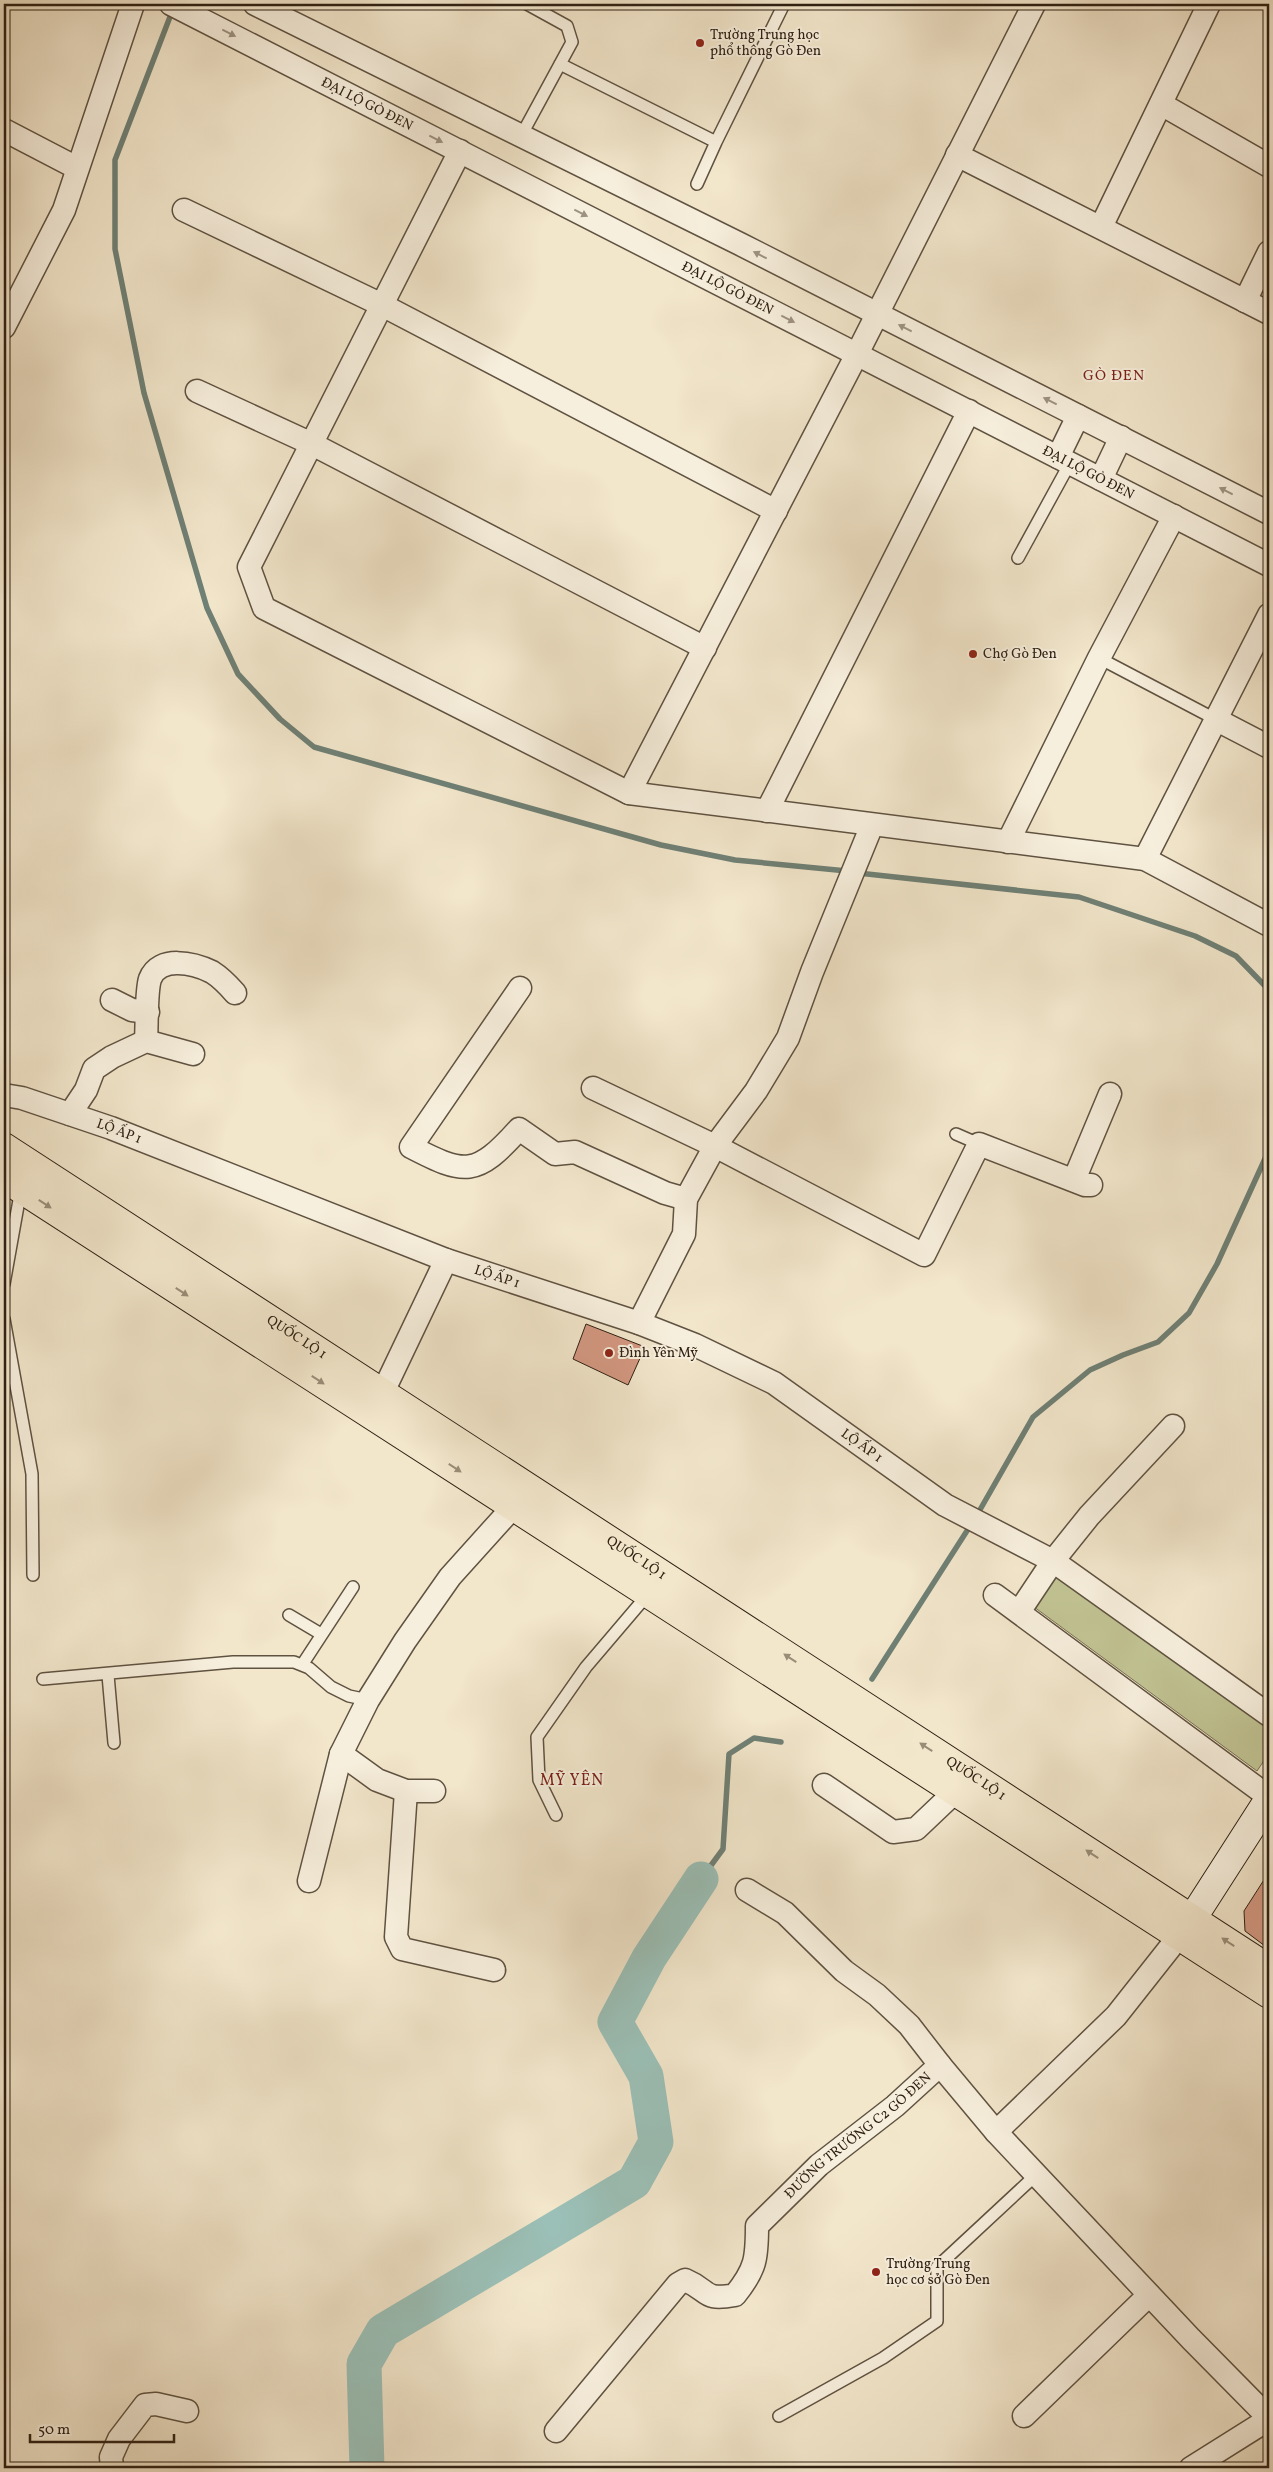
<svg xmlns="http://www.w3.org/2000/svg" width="1273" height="2472" font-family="Vollkorn,serif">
<rect width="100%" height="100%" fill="#f2e6cb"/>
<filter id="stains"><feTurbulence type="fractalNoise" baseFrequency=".004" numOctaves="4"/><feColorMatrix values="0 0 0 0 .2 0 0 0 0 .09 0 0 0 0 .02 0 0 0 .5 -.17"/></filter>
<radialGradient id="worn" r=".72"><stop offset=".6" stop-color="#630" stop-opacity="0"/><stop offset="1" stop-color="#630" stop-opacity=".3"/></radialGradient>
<path fill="#c1c393" stroke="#787253" d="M1051 1569 1269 1720V1753L1257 1771 1030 1604Z"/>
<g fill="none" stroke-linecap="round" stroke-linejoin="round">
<path stroke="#6f8075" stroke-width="5.5" d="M173 9 115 160V249L144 393 207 608 238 674 280 719 314 747 661 845 735 860 847 871
M858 873 1079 897 1195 936 1236 956 1269 990
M977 1515 1033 1417 1090 1370 1123 1355 1158 1342 1189 1313 1217 1264 1269 1150
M872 1679 972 1523
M701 1879 723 1849 729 1754 754 1738 781 1742"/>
<path stroke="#9bc0b7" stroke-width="35" d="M367 2468 364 2364 383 2331 634 2182 656 2142 646 2076 615 2022 649 1958 701 1879"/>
</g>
<path fill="#d39881" stroke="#2e2013" d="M586 1324 645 1347 628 1385 573 1359Z
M1269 1872V1949L1245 1931 1244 1911Z"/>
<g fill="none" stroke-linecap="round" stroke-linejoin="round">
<g stroke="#5f5241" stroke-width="14">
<path id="lane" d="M560 64 716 142 784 4
M521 136 572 42 567 26 527 4
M697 184 716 142
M1018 558 1070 463
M1099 658 1217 720
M956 1134 979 1144
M4 1284 21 1189
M4 1319 32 1474 33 1575
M289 1615 321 1634
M302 1665 353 1587
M108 1675 114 1743
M43 1679 233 1662H294L309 1668 331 1687 349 1696 368 1700
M556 1815 539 1780 537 1737 586 1667 649 1593
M779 2416 883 2358 937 2321V2267L1037 2174"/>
</g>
<g stroke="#5f5241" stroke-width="25">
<g id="street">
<path id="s1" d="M171 4 1269 565"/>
<path d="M255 4 740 244 1269 513"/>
<path d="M1161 104 1269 166"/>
<path d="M4 130 77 168"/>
<path d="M460 151 249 567 264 608 629 793 1145 859 1269 925"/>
<path d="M957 155 1269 313"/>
<path d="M184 210 382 305 776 511"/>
<path d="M1101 227 1209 4"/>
<path d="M1245 301 1269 252"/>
<path d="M4 327 64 210 133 4"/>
<path d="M197 391 312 444 705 648"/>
<path d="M1058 457 1078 416"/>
<path d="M1101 479 1121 437"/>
<path d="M1217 720 1269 747"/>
<path d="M629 793 857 354 1034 4"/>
<path d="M767 811 969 411"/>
<path d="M1008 842 1099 658 1174 516"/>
<path d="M1145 859 1269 615"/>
<path d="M520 988 411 1147C465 1175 476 1177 519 1129L555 1154 575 1152 665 1193 686 1199"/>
<path d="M112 1000 132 1010 148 1012"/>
<path d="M146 1041C147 1026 146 991 150 979 159 955 194 963 212 972 220 977 228 985 235 993"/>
<path d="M593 1088 715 1146 924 1255 979 1144 1085 1185H1091"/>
<path id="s2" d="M4 1095 22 1098 111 1128 446 1260 639 1323 695 1345 774 1383 945 1505 1053 1561 1269 1715"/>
<path d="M70 1114 86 1090 94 1069 112 1057 146 1041 193 1054"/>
<path d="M1074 1180 1110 1094"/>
<path d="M639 1323 684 1234 686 1199 715 1146 756 1091 788 1038 812 972 872 825"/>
<path d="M382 1394 446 1260"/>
<path d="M995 1595 1269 1797"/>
<path d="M1019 1612 1053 1561 1089 1516 1173 1426"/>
<path d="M341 1754 377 1780 406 1791H434"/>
<path d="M824 1785 893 1832 916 1829 956 1791"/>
<path d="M406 1791 396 1937 402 1949 494 1970"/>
<path d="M309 1881 341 1754 368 1700 405 1641 450 1577 514 1506"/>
<path d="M747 1890 785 1913 844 1971 877 1995 909 2025 940 2065"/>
<path d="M996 2132 1191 2339 1269 2418"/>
<path d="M1024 2416 1149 2295"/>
<path id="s3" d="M556 2431 678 2284 685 2280C711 2291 702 2301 735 2295 756 2269 757 2258 757 2226L819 2165 895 2106 940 2065 996 2132 1116 2016 1180 1935"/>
<path d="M112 2468 111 2457 119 2439 145 2405 156 2404 187 2411"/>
<path d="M1191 2468 1269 2419"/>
</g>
</g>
<g stroke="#2e2013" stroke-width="30">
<path id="secondary" d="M1192 1919 1269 1799"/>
</g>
<g stroke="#2e2013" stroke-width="30">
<g id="highway">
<path id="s4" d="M4 1147 1269 1969"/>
<path d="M4 1178 1269 1994"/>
</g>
</g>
<use href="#lane" stroke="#f7efdd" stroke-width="11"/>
<use href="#street" stroke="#f7efdd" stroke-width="22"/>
<use href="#secondary" stroke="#f7efdd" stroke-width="28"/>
<use href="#highway" stroke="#f2e6cb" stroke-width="28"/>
</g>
<defs><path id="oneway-solid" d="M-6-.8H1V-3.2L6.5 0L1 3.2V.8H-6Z" transform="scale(1.25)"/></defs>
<g fill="#9d9282">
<use href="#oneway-solid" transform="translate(229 33) rotate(27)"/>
<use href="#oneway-solid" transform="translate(436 139) rotate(27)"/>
<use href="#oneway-solid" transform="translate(581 213) rotate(27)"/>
<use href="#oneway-solid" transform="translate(760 255) rotate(-153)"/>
<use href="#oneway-solid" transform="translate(788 319) rotate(27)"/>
<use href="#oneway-solid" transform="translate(905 328) rotate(-153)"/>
<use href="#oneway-solid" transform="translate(1050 401) rotate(-153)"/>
<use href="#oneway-solid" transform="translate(1226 491) rotate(-153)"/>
</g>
<g fill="#9a8d78">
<use href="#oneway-solid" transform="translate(45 1204) rotate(33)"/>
<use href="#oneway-solid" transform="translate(182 1292) rotate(33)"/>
<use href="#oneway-solid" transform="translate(318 1380) rotate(33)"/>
<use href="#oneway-solid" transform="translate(455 1468) rotate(33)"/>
<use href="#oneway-solid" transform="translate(790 1658) rotate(-147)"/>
<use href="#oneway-solid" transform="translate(926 1747) rotate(-147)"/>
<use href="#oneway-solid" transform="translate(1092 1854) rotate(-147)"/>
<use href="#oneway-solid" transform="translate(1228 1942) rotate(-147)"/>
</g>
<g fill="#8f2418" stroke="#f7efdd" stroke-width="2">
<circle cx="700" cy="43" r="5"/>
<circle cx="973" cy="654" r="5"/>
<circle cx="609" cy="1353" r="5"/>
<circle cx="876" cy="2272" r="5"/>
</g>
<g text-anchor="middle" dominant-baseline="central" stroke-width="4" stroke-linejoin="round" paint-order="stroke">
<g font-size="14" fill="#2e2013" stroke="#f7efdd" text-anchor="start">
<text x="710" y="35">Trường Trung học<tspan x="710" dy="16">phổ thông Gò Đen</tspan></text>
<text x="983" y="654">Chợ Gò Đen</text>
<text x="619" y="1353">Đình Yên Mỹ</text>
<text x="886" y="2264">Trường Trung<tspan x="886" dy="16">học cơ sở Gò Đen</tspan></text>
</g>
<g font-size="14" fill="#2e2013" stroke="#f7efdd">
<text stroke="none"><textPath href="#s1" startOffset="220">ĐẠI LỘ GÒ ĐEN</textPath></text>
<text stroke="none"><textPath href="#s1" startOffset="625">ĐẠI LỘ GÒ ĐEN</textPath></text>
<text stroke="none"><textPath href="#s1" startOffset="1030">ĐẠI LỘ GÒ ĐEN</textPath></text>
<text stroke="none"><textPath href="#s2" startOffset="121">LỘ ẤP 1</textPath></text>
<text stroke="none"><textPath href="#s2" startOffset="526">LỘ ẤP 1</textPath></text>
<text stroke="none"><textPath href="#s4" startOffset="349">QUỐC LỘ 1</textPath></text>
<text stroke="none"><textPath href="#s2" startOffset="931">LỘ ẤP 1</textPath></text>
<text stroke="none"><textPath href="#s4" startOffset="754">QUỐC LỘ 1</textPath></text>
<text stroke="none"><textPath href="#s4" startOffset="1159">QUỐC LỘ 1</textPath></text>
<text stroke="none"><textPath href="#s3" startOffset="464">ĐƯỜNG TRƯỜNG C2 GÒ ĐEN</textPath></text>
</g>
<g font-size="15" letter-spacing="1" fill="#7a1f14" stroke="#f7efdd">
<text x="1114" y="376">GÒ ĐEN</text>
</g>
<g font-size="16" letter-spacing="1" fill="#7a1f14" stroke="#f7efdd">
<text x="572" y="1781">MỸ YÊN</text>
</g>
</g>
<rect width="1273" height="2472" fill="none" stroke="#f2e6cb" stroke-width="20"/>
<rect x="5" y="5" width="1263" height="2462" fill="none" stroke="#2e2013" stroke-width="2.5"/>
<rect x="10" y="10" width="1253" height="2452" fill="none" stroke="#2e2013"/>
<path d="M30 2434v8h144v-8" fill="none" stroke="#2e2013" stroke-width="2.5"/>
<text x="38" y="2434" font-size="15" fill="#2e2013" stroke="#f7efdd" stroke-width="4" paint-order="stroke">50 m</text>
<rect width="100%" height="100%" filter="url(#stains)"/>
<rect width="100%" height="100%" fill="url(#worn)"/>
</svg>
